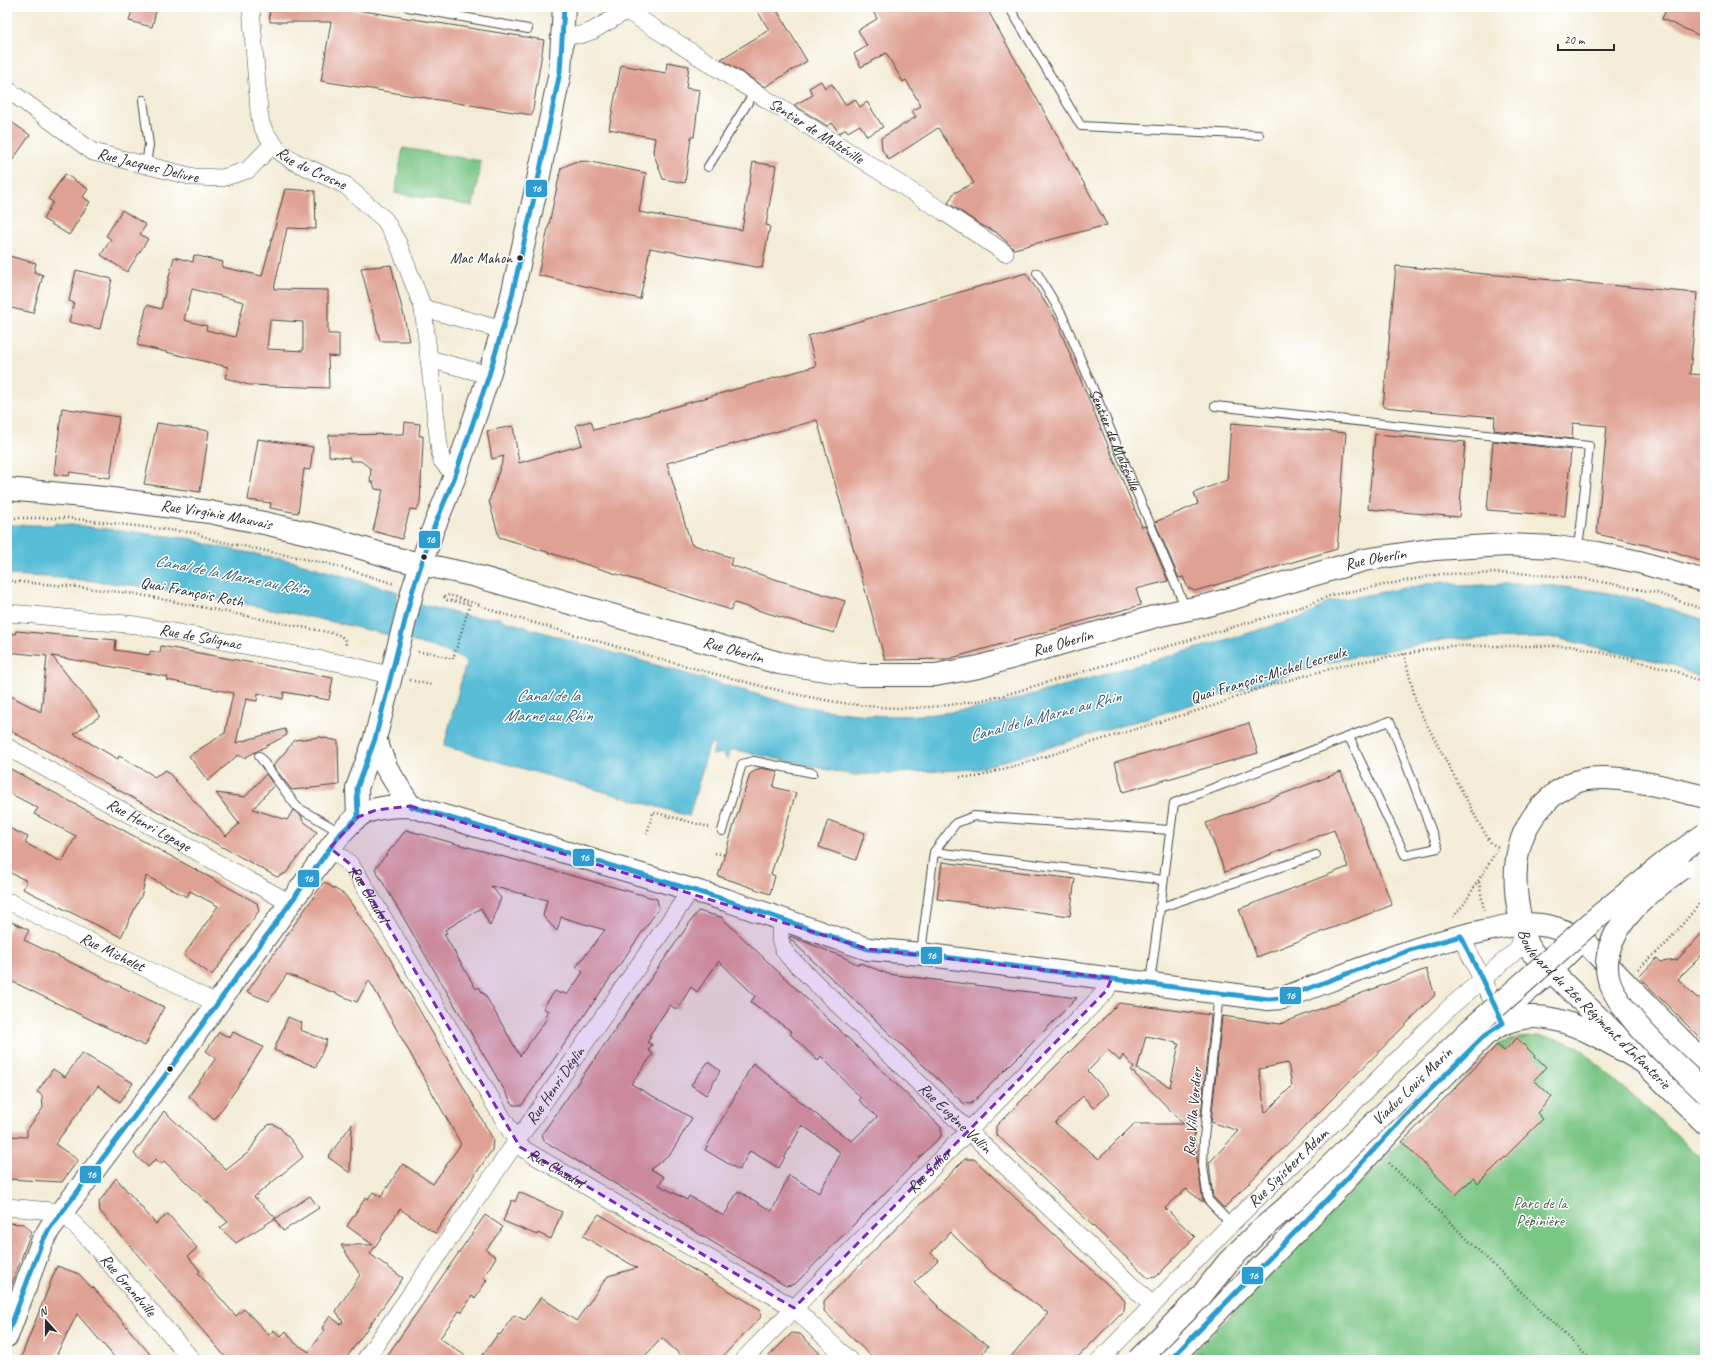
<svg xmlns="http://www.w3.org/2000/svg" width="1712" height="1367" font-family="Caveat,sans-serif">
<rect width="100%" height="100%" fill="#fff"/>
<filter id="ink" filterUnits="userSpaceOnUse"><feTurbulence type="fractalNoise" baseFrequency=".025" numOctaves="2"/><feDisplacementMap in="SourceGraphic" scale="8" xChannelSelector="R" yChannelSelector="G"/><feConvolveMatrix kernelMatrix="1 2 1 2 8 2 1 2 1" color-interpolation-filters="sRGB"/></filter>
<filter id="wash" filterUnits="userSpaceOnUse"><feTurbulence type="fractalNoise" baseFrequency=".012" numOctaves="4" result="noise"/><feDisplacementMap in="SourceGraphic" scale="16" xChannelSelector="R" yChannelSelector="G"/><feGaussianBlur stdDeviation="0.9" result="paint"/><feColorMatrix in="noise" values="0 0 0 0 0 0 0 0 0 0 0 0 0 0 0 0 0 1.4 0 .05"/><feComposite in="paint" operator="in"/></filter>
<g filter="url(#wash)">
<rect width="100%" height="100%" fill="#f3ecd6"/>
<path fill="#7ac685" stroke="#527858" d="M403 148 481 161 473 206 395 193Z
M1538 1036 1558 1039 1577 1046 1705 1161V1360H1186L1497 1045 1510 1039Z"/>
<path fill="#59bdd7" stroke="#427481" d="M55 523 193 539 209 545 296 562 398 592 395 602 423 605 470 617 501 618 504 621 790 704C816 709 843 713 869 715 910 718 952 713 992 706L1205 646 1310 615 1328 602 1444 581 1460 586 1505 584 1547 585 1604 592 1637 599 1705 620V680L1673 665 1557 638 1447 639 1343 659 977 769 853 775 731 749 728 760 722 753 712 755 715 745 712 744 709 746 689 816 444 746 466 663C457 642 197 594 161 589 110 582 59 577 7 575V525H55Z"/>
<g id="blocks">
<path fill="#dfa193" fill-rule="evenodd" d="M133 7H157L152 27 129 21Z
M269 7H351V9L544 40 532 115 321 81 331 22H270Z
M755 7H775L807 61 765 87 721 59 769 30Z
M871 7H986L1107 225 1014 249 996 232 981 225 948 203 954 193 974 183 938 128 889 160 882 150 881 138 916 117 912 111 921 106 906 80 903 82 886 53 861 67 854 54 867 46 858 30 877 19Z
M1667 7H1705V38L1662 19Z
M667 62 689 66 686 88 700 90 694 137H691L685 183 663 179 653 152 655 138 609 129 621 65 666 73Z
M821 81 825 88 832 84 845 105 855 99 860 107 867 102 883 127 867 136 860 125 848 132 846 129 839 133 832 123 827 126 794 105 813 95 809 88Z
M7 119 30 135 7 168Z
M586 161 646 173 639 212 742 230 753 162 776 166 766 225 770 226 762 268 650 248 640 299 538 275 561 168 574 162Z
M65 174 88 189 83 197 90 202 69 235 43 219 53 202 48 199Z
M285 189 315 191 316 229 287 228 274 289 328 290V334H339V357L328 356 329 388 249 385 225 378 228 367 137 345 147 305 161 309 174 257 193 262 194 255 223 262 222 267 262 276ZM192 289 244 302 235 337 206 330 207 326 184 320ZM270 320 303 322V351L267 349Z
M122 210 146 225 140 234 148 239 127 272 101 255 111 239 106 236Z
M9 256 36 263 34 272 43 275 33 313 7 307V266Z
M391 265 404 316 409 341H380L361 268Z
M1396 266 1697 293 1690 374 1705 375V563L1676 552 1597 534 1607 426 1573 423 1572 439 1494 430 1495 417 1383 407Z
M76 270 112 279 100 329 69 322 74 303 69 301Z
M1026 273 1055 318 1142 527 1145 526 1168 581 1136 589 1141 605 948 659 885 660 817 420 667 463 691 544 733 558 730 565 845 601 834 633 734 603 731 610 499 537 489 501 504 456 492 459 487 431 513 426 519 463 582 445 576 425 591 421 594 430 816 366 808 336Z
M62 408 119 417 110 478 70 472 69 476 54 474Z
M405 422 420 424 419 436H423V443L420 503 417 510 410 509 402 539 373 531 383 490 375 489 373 482H370L371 469 361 461H350V458L329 456V435L404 434Z
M157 423 209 431 200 492 144 484Z
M1231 423 1346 433 1337 549 1195 591 1188 588 1183 577 1179 578 1155 522 1198 504 1194 493 1227 480Z
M1375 434 1465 442 1459 517 1368 509Z
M258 439 313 447 310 470 304 469 298 513 270 508 271 503 248 500Z
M1493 441 1571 450 1565 516 1487 510Z
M16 631 116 640 115 650 150 655V651L160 653 161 646 333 678 329 700 284 692 283 699 258 693 257 701 246 699 236 743 285 729 287 735 244 758 238 755 208 781 189 756 225 733 233 693 167 680 168 677 52 656 100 716 74 734 118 759 119 756 151 774 154 777 166 770 226 836 239 824 216 793 245 797 266 774 274 785 253 809 287 820 293 810 302 816V820L317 832 286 873 277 877 7 729V694L41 712 47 656 7 652V633L15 634Z
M1249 723 1258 753 1123 792 1115 762Z
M320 737 338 741 339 785 292 790 273 766 295 740Z
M7 767 257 903 259 911 212 975 184 955 218 906 190 891 187 897 146 876 142 894 121 937 23 889 27 881 7 871V827L28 837 25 843 62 862 76 836 34 814 38 808 7 792Z
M760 768 778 771 773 787 796 793 771 874 775 876 770 894 718 876 750 774Z
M1341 772 1392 905 1257 957 1239 909 1348 867 1334 830 1225 872 1206 823Z
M828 820 865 833 856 860 819 847Z
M406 830 657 899 659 908 522 1105H513L375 869ZM491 886 547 900 543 916 557 931 561 917 605 930 576 967 583 972 567 995 562 992 561 994 555 991 543 1008 548 1011 545 1016 548 1017 520 1056 484 993 483 994 479 987 476 989 444 934 447 933 445 930 481 908 490 926 501 898Z
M942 862 1075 879 1070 916 937 899Z
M324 882 345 895 389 957 493 1139 492 1150 435 1233 400 1209 370 1254 403 1278 345 1360H228L100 1211 99 1202 116 1178 156 1224 168 1214 197 1248 188 1256 200 1271 198 1273 236 1316 244 1309 269 1335 274 1330 280 1337 286 1331 295 1343 309 1352 324 1330 322 1328 330 1316 340 1324 343 1322 336 1311 360 1275 341 1245H373L347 1226 366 1197 368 1199 373 1192 381 1197 403 1164 433 1184 461 1144 369 980 357 1002 287 974 269 1001 247 992Z
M698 911 721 917 941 1127V1136L795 1284 786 1286 544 1141 542 1134ZM719 961 755 996 751 1002 792 1032 790 1034 818 1061 821 1056 861 1098 859 1100 877 1117 852 1141 833 1128 753 1063 705 1150 739 1170 750 1151 779 1168 802 1125 841 1153 819 1193 789 1175 772 1211 738 1191 724 1216 689 1196 687 1200 659 1185 664 1177 651 1169 671 1153 692 1118 631 1084 653 1054 648 1050 652 1045 647 1042 651 1037 649 1036 670 1005 677 1010 691 987 697 992Z
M12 922 29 930 24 940 164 1007 145 1046 7 979V931Z
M1705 930V952L1678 979 1696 997 1705 1000V1043L1639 977 1657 958 1661 962 1677 960Z
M790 936 841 956 859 965 860 963 888 974 1077 998 971 1104 963 1103 790 939Z
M1426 969 1435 995 1224 1208 1213 1197 1209 1163 1239 1131 1211 1122 1222 1016 1280 1024ZM1288 1063 1292 1086 1265 1113 1259 1069Z
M1119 1003 1211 1015 1201 1116 1197 1114 1194 1137 1203 1202 1186 1189 1165 1208 1195 1237 1156 1277 1148 1278 996 1134V1126ZM1146 1036 1176 1042V1044H1179L1170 1087 1137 1069ZM1108 1050 1120 1061 1123 1055 1134 1067 1131 1070 1184 1124H1134L1099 1159 1055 1123 1083 1096 1093 1108 1109 1094 1088 1071Z
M288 1017 302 1023 300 1030 327 1040 316 1067 274 1050Z
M219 1032 230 1038 233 1032 263 1047 237 1088 214 1120 189 1096 216 1058 206 1051Z
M1517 1038 1546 1067 1534 1080 1552 1097 1537 1113 1543 1119 1478 1184 1473 1178 1456 1195 1402 1142 1497 1045 1504 1051Z
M82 1053 133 1083 120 1102 98 1086 55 1144 78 1160 62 1182 7 1179V1136L27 1137V1130L43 1108 42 1095 37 1092 53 1069 65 1077Z
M708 1062 720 1071 706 1095 691 1085Z
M164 1111 226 1170 249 1152 260 1134 268 1125 273 1124 280 1128 292 1141 303 1157 254 1197 276 1218 236 1243 220 1228 228 1222 164 1161 161 1164 156 1159 148 1167 134 1154Z
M352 1124 350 1173 328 1157Z
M965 1159H974L1125 1301 1124 1310 1075 1360H1008L1048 1313 990 1271 950 1232 931 1253 938 1260 914 1283 938 1306 937 1307 988 1346 977 1360H875L824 1311V1301Z
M519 1192 562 1212 551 1239 538 1233 537 1235 503 1221 512 1200 515 1202Z
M310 1196 319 1208 283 1231 275 1219Z
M599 1214 760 1309 761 1317 719 1360H686L662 1338 641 1360H479L498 1334 500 1335 514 1315 525 1320 541 1297 576 1321 608 1276 637 1268 583 1236Z
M485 1215 503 1227 486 1250 496 1257 483 1278 487 1280 475 1298 472 1296 462 1312 459 1311 440 1338 471 1360H384Z
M7 1223 24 1224 31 1232 9 1292H7Z
M57 1266 79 1274 92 1288 93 1287 155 1360H117L77 1314 54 1360H20Z
M792 1333 800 1334 827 1360H765Z"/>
</g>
</g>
<g filter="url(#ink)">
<use href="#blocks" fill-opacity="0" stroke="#494845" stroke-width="1"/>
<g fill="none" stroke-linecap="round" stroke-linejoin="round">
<g stroke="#494845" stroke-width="10">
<g id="lane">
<path d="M408 7 528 29"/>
<path d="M1009 7 1081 126 1259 135"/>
<path d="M143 100 149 145 146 164"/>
<path d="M708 167 755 91"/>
<path id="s1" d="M1037 273 1062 315 1186 609"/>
<path d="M1215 406 1589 446 1581 527 1577 549"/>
<path d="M259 756 297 807 340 832"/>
<path d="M722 831 742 764 754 761 813 773"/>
<path d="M934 852 1163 880"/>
<path d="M1159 908 1316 855"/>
<path d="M921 952 934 852 956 823 974 816 1170 830"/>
<path d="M1150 983 1174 803 1390 721 1438 848 1405 855 1349 737"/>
<path d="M1219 993 1204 1138 1203 1166 1208 1200 1231 1224"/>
<path d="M1512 1014 1556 975 1587 944"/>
</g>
</g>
<g stroke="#494845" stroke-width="18">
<g id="street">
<path id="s2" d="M251 7 259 111 261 124 266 134 279 151 291 160 345 185 385 220 398 243 423 308 440 453 442 461 455 476"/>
<path id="s3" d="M627 11 944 212 1005 253"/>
<path d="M563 35H580L592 31 633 7"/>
<path id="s4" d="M7 89 93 152 194 177 222 178 248 170 273 144"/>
<path d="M423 308 503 330"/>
<path d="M429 359 489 375"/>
<path id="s5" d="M7 613 34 615 136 625 345 664 392 676"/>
<path id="s6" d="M7 747 290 903"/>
<path id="s7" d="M330 848 350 864 359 877 520 1147 794 1308 849 1360"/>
<path id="s8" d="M7 903 10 902 218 1004"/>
<path id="s9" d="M782 920C779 936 778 944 789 957L958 1121 1152 1305"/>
<path d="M1461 936 1500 1017"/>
<path id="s10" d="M7 1207 62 1212 87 1237 192 1360"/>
<path id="s11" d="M365 1360 691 890"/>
<path id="s12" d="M743 1360 1106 991 1112 978"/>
<path id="s13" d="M1100 1360 1231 1224 1367 1090 1450 1007 1517 950 1520 940 1521 925"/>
</g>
</g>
<g stroke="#494845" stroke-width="24">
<g id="secondary">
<path id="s14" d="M7 489 104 498 158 505 209 512 264 523 325 537 398 559 472 575 779 663 859 675H935L979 667 1160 615 1209 605 1364 560 1435 549 1508 545 1556 547 1597 553 1639 562 1705 581"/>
<path d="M375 739 386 767 410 806"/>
<path id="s15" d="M1705 797C1672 789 1614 772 1582 780 1569 783 1557 791 1548 800 1515 830 1511 870 1519 912 1522 926 1524 939 1532 952L1705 1123"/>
<path d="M358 817 357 788 375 739 413 589 432 532 455 476 489 375 511 300 537 185 560 72 564 7"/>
<path d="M7 1336 42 1242 50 1228 170 1069 341 833C346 828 351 822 357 817 371 807 393 806 410 806L726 900 868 949 921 954 1268 999 1283 998C1348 974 1411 947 1479 932 1501 927 1525 921 1548 926 1561 929 1576 936 1587 944L1705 1064"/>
<path d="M1170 1360 1341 1185 1419 1101 1485 1035C1537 992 1596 1036 1645 1063"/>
</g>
</g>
<path stroke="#494845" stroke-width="2.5" stroke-dasharray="1 3" stroke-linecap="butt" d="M7 518H68L195 533 214 540 333 565 395 584
M7 581 69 586 136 594 337 634C343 637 346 640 346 646
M444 597 449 595 480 605 497 612C569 633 642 654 715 674 776 690 838 707 902 708 935 708 968 703 1001 696L1304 606 1332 595 1441 574 1519 573 1587 579 1657 593 1705 610
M418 652 432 653 453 659 470 604 447 600 444 597
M1404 654 1417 706 1481 827 1491 843 1498 847
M410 680 431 685
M960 777H977L1216 705 1260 688 1344 665 1448 646H1574L1673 670 1705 684
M647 834 653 812 709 827
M715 853 725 855
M1479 882 1484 910
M1453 917 1464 904 1497 850
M1638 969 1667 943 1705 897
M1389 1163 1591 1360
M1201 1355 1207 1360"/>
<use href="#lane" stroke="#fff" stroke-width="8"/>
<use href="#street" stroke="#fff" stroke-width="17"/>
<use href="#secondary" stroke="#fff" stroke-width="22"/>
<g stroke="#494845" stroke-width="24" stroke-linecap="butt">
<g id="secondary-bridge">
<path d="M1682 868C1650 891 1599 931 1608 976 1616 1013 1677 1065 1705 1092"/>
<path id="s16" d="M1138 1360 1201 1296 1228 1262 1258 1232 1295 1200 1470 1030 1602 913 1664 863 1705 834"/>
</g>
</g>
<use href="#secondary-bridge" stroke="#fff" stroke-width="22"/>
<g stroke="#fff" stroke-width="8">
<path id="bus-1" d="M410 806 726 900 868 949 921 954 1219 993 1268 999 1283 998 1410 950 1461 936
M1461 936 1503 1023
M7 1336 42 1242 50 1228 170 1069 341 833 358 817 357 788 375 739 413 589 432 532 455 476 489 375 511 300 537 185 560 72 564 7
M1170 1360 1341 1185 1419 1101 1485 1035 1503 1023"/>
</g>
<use href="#bus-1" stroke="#2c9cd1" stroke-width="5"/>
</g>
</g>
<path fill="#7b2cbf" fill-opacity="0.2" stroke="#7b2cbf" stroke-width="3" stroke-dasharray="8 5" stroke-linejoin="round" d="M410 806 868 949 1112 978 1106 991 794 1308 520 1147 359 877 350 864 330 848 358 817 376 810Z"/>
<g fill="#2b2b2b" stroke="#fff" stroke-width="1.5">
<circle cx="520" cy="258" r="3.5"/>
<circle cx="424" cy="557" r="3.5"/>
<circle cx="170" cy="1069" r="3.5"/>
</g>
<g text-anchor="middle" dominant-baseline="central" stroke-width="3" stroke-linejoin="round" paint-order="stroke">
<g font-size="15" fill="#2b2b2b" stroke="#fff" text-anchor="end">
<text x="512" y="258">Mac Mahon</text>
</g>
<g font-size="16" fill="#2b2b2b" stroke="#fff">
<text stroke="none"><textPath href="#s3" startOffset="224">Sentier de Malzéville</textPath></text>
<text stroke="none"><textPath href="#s4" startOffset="163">Rue Jacques Delivre</textPath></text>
<text stroke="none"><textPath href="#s2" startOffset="187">Rue du Crosne</textPath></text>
<text stroke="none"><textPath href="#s1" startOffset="184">Sentier de Malzéville</textPath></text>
<text stroke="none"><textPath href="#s14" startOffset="211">Rue Virginie Mauvais</textPath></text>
<text stroke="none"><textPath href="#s14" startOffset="1406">Rue Oberlin</textPath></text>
<text transform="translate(192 592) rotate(11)">Quai François Roth</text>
<text stroke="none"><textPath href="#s5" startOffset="195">Rue de Solignac</textPath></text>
<text stroke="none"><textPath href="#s14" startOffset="1082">Rue Oberlin</textPath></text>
<text stroke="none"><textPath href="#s14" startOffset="746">Rue Oberlin</textPath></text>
<text transform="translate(1268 675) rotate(-17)">Quai François-Michel Lecreulx</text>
<text stroke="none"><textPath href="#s6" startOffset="162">Rue Henri Lepage</textPath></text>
<text stroke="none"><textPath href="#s7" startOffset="62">Rue Claudot</textPath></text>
<text stroke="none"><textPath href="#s8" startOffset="117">Rue Michelet</textPath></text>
<text stroke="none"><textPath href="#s15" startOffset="412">Boulevard du 26e Régiment d'Infanterie</textPath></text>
<text stroke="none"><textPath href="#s11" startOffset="334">Rue Henri Déglin</textPath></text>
<text stroke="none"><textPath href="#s16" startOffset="388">Viaduc Louis Marin</textPath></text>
<text transform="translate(1193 1112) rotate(-85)">Rue Villa Verdier</text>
<text stroke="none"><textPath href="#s9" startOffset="271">Rue Eugène Vallin</textPath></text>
<text stroke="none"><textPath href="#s13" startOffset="269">Rue Sigisbert Adam</textPath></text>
<text stroke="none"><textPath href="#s7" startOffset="398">Rue Claudot</textPath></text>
<text stroke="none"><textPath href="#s12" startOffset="266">Rue Sellier</textPath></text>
<text stroke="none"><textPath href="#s10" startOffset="154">Rue Grandville</textPath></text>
</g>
<g font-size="16" fill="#47614a" stroke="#fff">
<text x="1540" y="1203">Parc de la<tspan x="1540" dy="18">Pépinière</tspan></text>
</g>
<g font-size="17" font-style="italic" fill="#3b5e67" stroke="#fff">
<text transform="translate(232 575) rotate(11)">Canal de la Marne au Rhin</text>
<text x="548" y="695">Canal de la<tspan x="548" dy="20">Marne au Rhin</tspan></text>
<text transform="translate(1045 716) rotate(-15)">Canal de la Marne au Rhin</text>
</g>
</g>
<g stroke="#fff" stroke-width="1.5">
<rect x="525" y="179" width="23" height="19" rx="4" fill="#2c9cd1"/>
<rect x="418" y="530" width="23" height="19" rx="4" fill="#2c9cd1"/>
<rect x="572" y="848" width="23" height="19" rx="4" fill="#2c9cd1"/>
<rect x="297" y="869" width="23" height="19" rx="4" fill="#2c9cd1"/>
<rect x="920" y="946" width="23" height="19" rx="4" fill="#2c9cd1"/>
<rect x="1279" y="986" width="23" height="19" rx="4" fill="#2c9cd1"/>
<rect x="79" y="1165" width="23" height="19" rx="4" fill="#2c9cd1"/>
<rect x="1241" y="1266" width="23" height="19" rx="4" fill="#2c9cd1"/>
</g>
<g font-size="11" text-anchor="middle" font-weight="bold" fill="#fff">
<text x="536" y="192">16</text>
<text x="430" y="543">16</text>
<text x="584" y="861">16</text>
<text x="308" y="882">16</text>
<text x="931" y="959">16</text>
<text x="1290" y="999">16</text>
<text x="91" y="1178">16</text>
<text x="1253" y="1279">16</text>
</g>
<rect width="1712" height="1367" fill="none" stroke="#fff" stroke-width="24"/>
<g transform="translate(46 1321) rotate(339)" stroke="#ffffff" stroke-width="3" paint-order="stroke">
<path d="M0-3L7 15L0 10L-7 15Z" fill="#2b2b2b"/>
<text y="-6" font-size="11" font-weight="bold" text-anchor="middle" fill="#2b2b2b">N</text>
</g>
<path d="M1558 44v6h56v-6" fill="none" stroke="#2b2b2b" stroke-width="2"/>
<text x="1564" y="44" font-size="12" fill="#2b2b2b" stroke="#ffffff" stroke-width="3" paint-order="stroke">20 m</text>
</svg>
